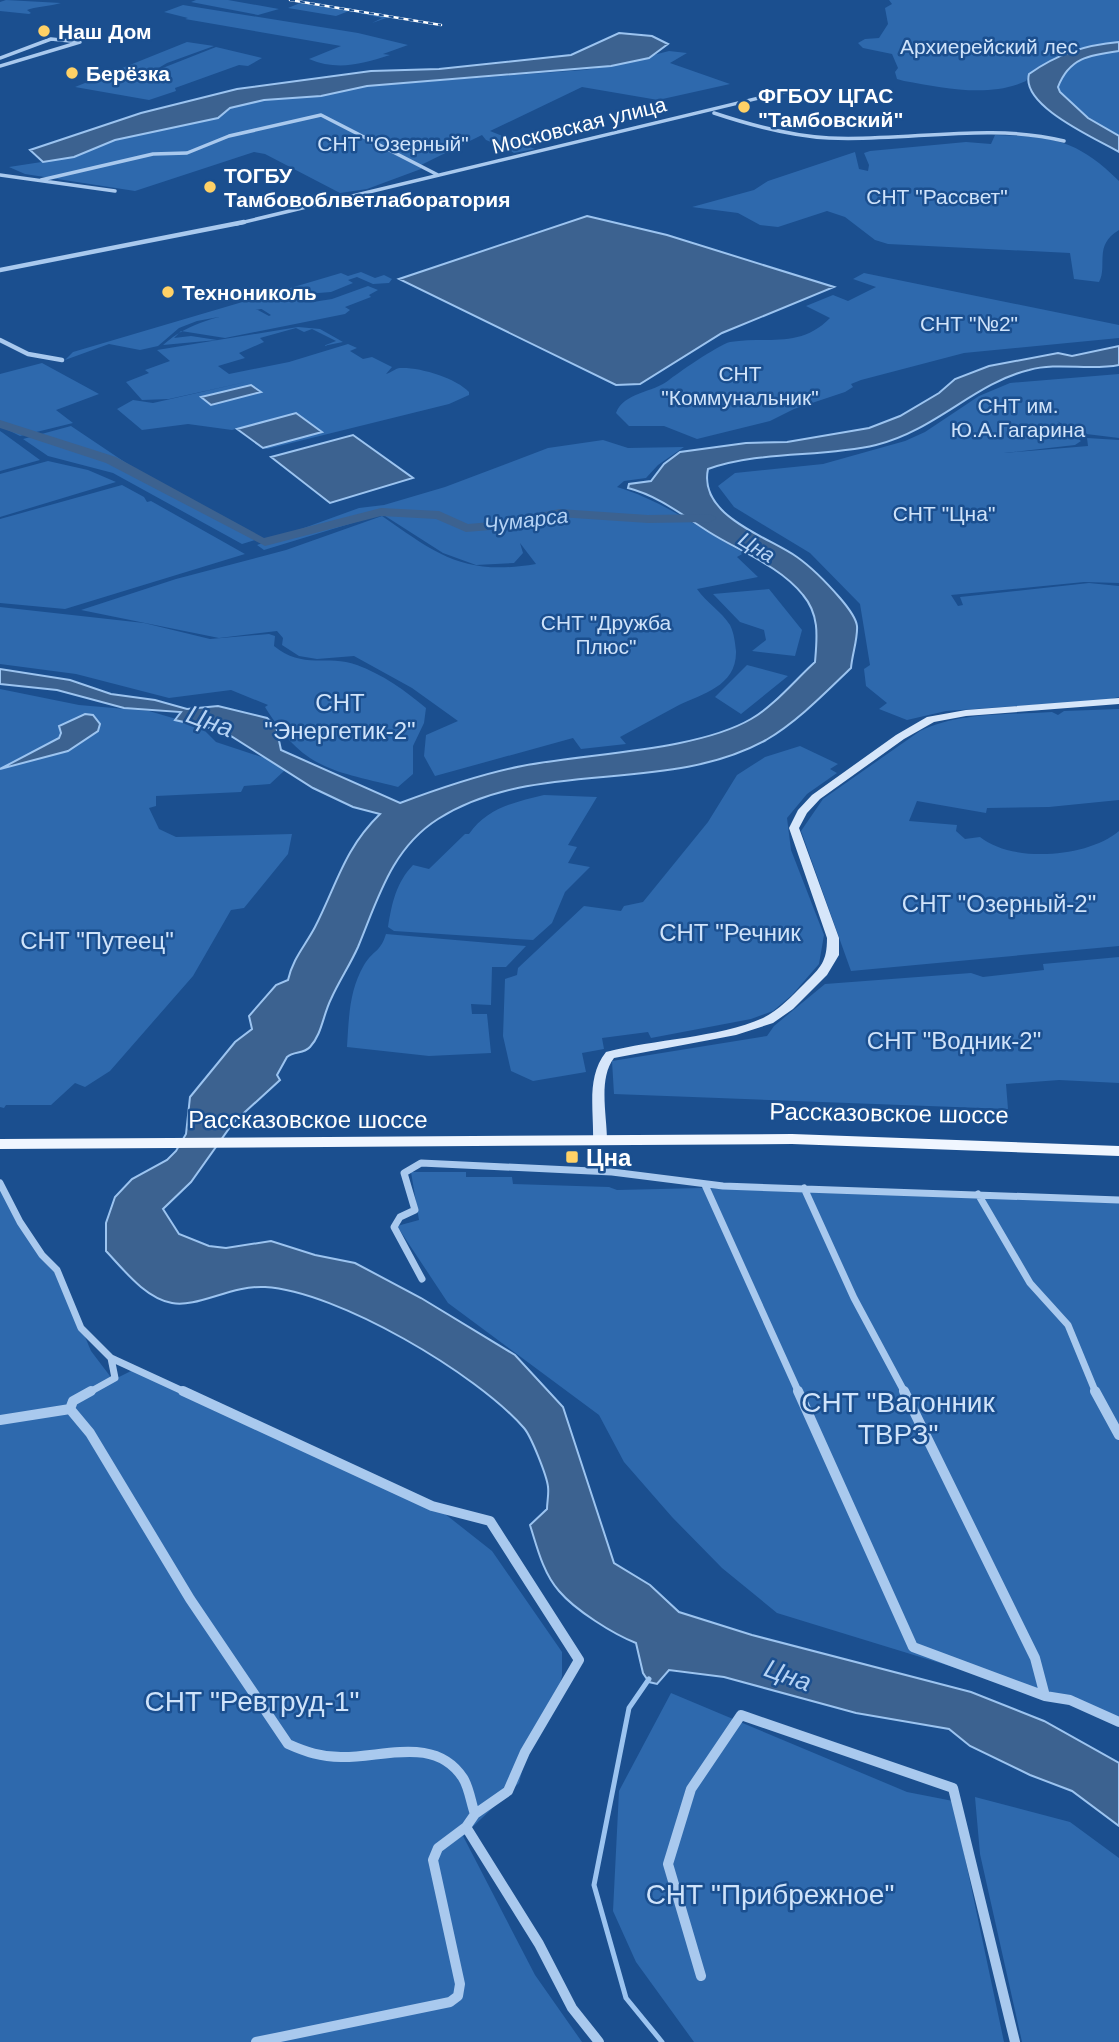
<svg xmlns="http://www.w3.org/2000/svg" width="1119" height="2042" font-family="Helvetica,sans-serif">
<rect width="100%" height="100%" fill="#1b4f8f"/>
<path fill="#2e69ad" d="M6 0 61 3C51 6 34 7 27 10L31 13 29 14 0 11V2Z
M196 0H228L279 9 258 15 191 2Z
M889 0H1119V42L1092 45 1029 74 1026 81C989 98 944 88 904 81L897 79 895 72 898 68 892 54 863 48 858 43 865 39 879 38 888 24 885 8 892 4Z
M305 1 389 15 392 16 372 23 382 18 349 11 336 16 288 8Z
M183 5 358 33 408 45 383 54 390 55C362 64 337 71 309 59L341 46 185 19 188 18 164 12Z
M187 42 214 46 167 63 150 73 216 47 262 58 248 66 239 65 175 88 176 91 149 100 75 87Z
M669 51 687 53 670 63 730 84 658 100 582 87 490 131 535 149 514 153 506 148 518 145 504 143 507 145 503 147 486 140 482 135 421 165V169L367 189 340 193 265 154 254 152 135 191 25 174 9 167 74 157 115 140 218 118 230 108 264 100 321 96 367 86 584 70 611 66Z
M1119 51V136L1088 118 1060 92 1058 87C1070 58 1089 55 1119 51Z
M995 135C1053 137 1076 139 1119 181V230C1093 245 1108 266 1099 282L1074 279 1070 253 888 244 875 240 845 217 827 211 778 227 760 225 738 213 692 207 754 190 768 181 855 152 859 169 868 171 869 165 864 153 870 151 966 142 991 144Z
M361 272 375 278 384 275 392 279 389 283 373 284 357 277 348 280 353 283 331 292 306 294 314 298 313 302 332 299 368 286 378 290 369 295 371 297 345 307 350 310 345 314 225 338 181 331 174 338 191 336 217 340 163 345C190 321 221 316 256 309L269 316 271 315 260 308 282 305 197 321 179 328 158 346 140 350 109 344 65 360 73 352 341 273 348 276Z
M864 273 1119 325V338L964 353 861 380 851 384 853 387 845 392 794 409 770 421 697 439 664 426H629L616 413C624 392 653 393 669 380 675 375 718 345 730 342 767 336 800 349 830 318L806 306 833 295 848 301 876 287 853 279Z
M298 327 320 329 343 342 323 346 336 341 312 329 304 332 296 328 260 338 264 342 239 353 245 358 218 366 229 374 289 362 348 344 357 348 350 351 363 359 372 357 392 367 386 374C390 373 396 368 400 368 420 367 456 378 469 392V395L449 404 267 449 263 448 321 432 296 413 232 430 188 424 142 430 117 409 133 400 153 403 250 381 169 399 142 400 126 382 149 373 145 370 170 361 157 350Z
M42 363 99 394 56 410 73 423 20 436 0 426V374Z
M1119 374V438L1078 433 1057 421 1081 441 1075 445 1004 453 1088 446 1087 438 1119 440V583L1084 582 951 595 958 606 963 605 960 597 1089 583 1119 586V697L1107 700 946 711 907 720 879 709 887 703 866 686 864 669 870 665 860 604 810 553 734 507 718 486 735 473 823 464 905 441 925 432 979 396 1010 383Z
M71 426 147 477 262 538 242 544 113 473 48 456 23 439Z
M0 431 3 433 40 460 0 471Z
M603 440 628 448 684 447 658 465 646 478 624 481 617 487C664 501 701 530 744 553L737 557 758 577 697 589C706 602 721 611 730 625 734 633 735 642 736 651 737 686 702 694 679 705L620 737 626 744 581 749 573 738 435 776 424 756 426 735 458 721 412 688 354 656 317 659 299 656 282 645 283 638 277 631 219 638 81 610 176 579 286 550 382 516C438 555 464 576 536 564L520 543 523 553 514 563 476 565 443 553 382 514 264 550 257 545 359 508 384 505 445 487 548 448Z
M48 461 88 470 116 482 0 517V474Z
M122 485 144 497 147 502 151 501 245 554 65 609 0 603V519Z
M769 589 802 630 795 656 752 651 766 640 764 630 740 622 713 594Z
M0 607 144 623 210 639 269 634 275 636 274 646C303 670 327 654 357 665 382 674 406 691 426 708L424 723 413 746V774L398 787C331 770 304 770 265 707L268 705 231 690 169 698 76 674 0 664Z
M747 665 788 676 741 714 715 697Z
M0 689 79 705 149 711 200 726 216 742 283 764 284 771 270 784 244 786 241 792 156 796V806L149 808 159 829 176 837 292 834 288 854 244 908 231 910 193 976 110 1071 85 1087 75 1083 51 1105H6L4 1108 0 1107Z
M1119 709V800L1049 807 987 808 986 813 917 801 909 821 957 825 956 831 965 839 980 837C1012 863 1087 858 1119 831V946L851 971 801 831 823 799 920 731C959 712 1009 715 1052 712L1058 715 1064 711Z
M800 746 838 764 830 769 837 773 807 794 787 818 791 850 824 935 819 964 792 995 773 1011 751 1019 651 1038 648 1032 602 1038 604 1049 582 1053 586 1072 533 1081 511 1071 503 1036 505 979 517 975 518 968 584 906 621 911 624 906 643 902 708 822 737 775 765 757Z
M544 795 597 797 568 845 577 847 568 863 590 867 565 892 552 923 533 940 394 931 388 927C392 903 396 883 413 865L429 869 465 834H469C487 808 515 802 544 795Z
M386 934 526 946 506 967H492L491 1005 471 1004 472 1014H487L491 1053 429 1056 347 1047C349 1017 349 991 364 965 373 950 380 953 386 934Z
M1119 957V1083L1059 1080 1006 1084 1008 1109 614 1094 612 1061 767 1036 774 1026 825 984 971 973 983 977 1044 970 1043 964Z
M411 1172H466V1177H512L513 1184 609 1187 617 1190 702 1188 1119 1203V1718L777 1613 722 1568 672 1517 624 1462 599 1415 448 1303 397 1226 419 1220Z
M0 1184 28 1233 57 1270 91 1351 113 1380 137 1368 440 1510 492 1551 562 1652V1676L556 1701 530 1740 519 1783 463 1836 535 1975 582 2042H0Z
M671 1693 907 1792 953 1801 1004 2042H694L636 1962 613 1911 619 1791Z
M975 1797 1070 1822 1119 1858V2042H1022L980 1854Z"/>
<path fill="#3c6290" stroke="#9cc4f0" stroke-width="2" d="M619 33 652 36 668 44 649 58 611 66 367 86 321 96 264 100 230 108 218 118 115 140 74 157 43 162 30 150 141 113 237 89 371 71 439 69 571 55Z
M1119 42V51C1089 55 1069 58 1058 87L1060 92 1088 118 1119 136V152C1097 139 1020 106 1029 74 1057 54 1085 45 1119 42Z
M587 216 667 235 834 287 722 333 640 384 616 385 399 279Z
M1119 346V365C1090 371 1058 362 1029 370 975 383 936 430 876 445 821 458 762 450 708 469 698 516 767 536 797 557 814 569 827 583 840 598 846 605 856 617 857 626 858 638 852 655 851 668 825 693 797 722 766 740 664 796 536 757 438 819 391 849 378 899 358 947 350 965 339 981 331 999 323 1015 322 1034 310 1047 304 1054 294 1051 287 1057L277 1075 280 1080 233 1123 191 1182 163 1209 179 1234 209 1246 226 1248 271 1241 315 1255 355 1263 421 1298 515 1355 563 1407 614 1563 650 1585 679 1612 752 1635 971 1692 1044 1721 1119 1763V1826L1072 1791 1030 1775 970 1746 949 1729 856 1713 724 1677 669 1670 657 1684 649 1682 643 1673 636 1643C613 1634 575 1610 559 1591 543 1573 537 1547 530 1525L547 1509C547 1502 549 1494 548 1487 547 1476 531 1436 524 1428 477 1374 337 1291 265 1287 232 1285 197 1308 172 1303 145 1298 124 1270 106 1251V1223L115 1197 132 1179 167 1160 176 1151 186 1134 190 1097 235 1042 252 1029 249 1016 276 985 288 980C293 958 305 946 315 927 337 884 344 849 380 814L353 807 313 788 223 731 175 720 181 712 124 708 57 690 0 684V669L70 680 111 694 155 700 187 709 218 706 267 718 276 726 281 750 400 803C440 788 480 774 522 766 588 753 696 751 751 719 775 705 795 680 815 662 817 638 820 615 803 595 780 566 739 551 709 532 682 515 659 496 628 488L629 484 651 481 664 464 680 452 746 443 787 442 869 428 900 416 939 393 955 379 989 366 1058 353 1072 356Z
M251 385 261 392 211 405 201 397Z
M296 413 322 432 263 448 237 429Z
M353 435 413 478 330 503 271 457Z
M85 714 93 715 100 724 98 731 68 751 0 769 59 738 61 733 59 726Z"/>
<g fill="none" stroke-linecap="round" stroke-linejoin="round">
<path stroke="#9cc4f0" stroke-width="5" d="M649 1679 629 1708 594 1885 626 1998 662 2042"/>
<path fill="#3c6290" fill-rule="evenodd" d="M0 420 116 457 264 538 381 508 439 511 468 524 503 521 559 509 648 515 710 514 717 518 710 522 648 523 559 517 503 529 466 532 436 519 381 516 265 546 106 463 0 428Z"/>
<path stroke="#a9c9ee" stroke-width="3.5" d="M0 58 51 39 80 42 0 66
M714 113C750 125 791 136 829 138 907 142 987 122 1064 141
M0 175 115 191
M41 180 153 154 187 153 229 136 321 115 438 175
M236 224 796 89"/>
<path stroke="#a9c9ee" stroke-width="4.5" d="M0 270 244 222
M0 340 28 354 62 360"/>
<path stroke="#a9c9ee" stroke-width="7" d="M0 1183 20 1222 42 1255 57 1270 81 1328 111 1358 187 1393
M705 1185 799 1393
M804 1188 854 1298 905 1393
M978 1194 1030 1283 1068 1325 1096 1393
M422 1279 394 1227 400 1217 415 1210 404 1173 421 1163 612 1172 723 1186 1119 1200
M88 1393 115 1378 111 1358"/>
<path stroke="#a9c9ee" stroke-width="10" d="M91 1391 73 1401 70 1409 90 1433 190 1599 288 1744C306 1752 321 1757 341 1757 382 1758 435 1735 463 1778 469 1787 471 1803 475 1814
M183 1391 432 1506 490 1521 579 1660 525 1752 508 1791 475 1814 466 1827 438 1848 433 1860 460 1984 458 1996 450 2002 256 2042
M798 1391 913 1647 1045 1696
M904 1391 1035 1658 1045 1696 1070 1700 1119 1722
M1095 1391 1119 1435
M0 1420 70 1409
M466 1827 539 1944 572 2008 599 2042
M701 1976 668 1864 691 1789 741 1715 953 1788 1015 2042"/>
<path fill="#d6e6fa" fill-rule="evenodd" d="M1119 698V704L966 716 934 722 904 739 820 799 807 813 799 828 839 938V955L827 975 793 1009 773 1023 736 1035 614 1058C598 1079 607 1115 607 1140L605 1143H595L593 1140C594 1110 586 1077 606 1052 654 1039 718 1038 763 1018 779 1010 792 996 804 984 821 967 827 962 827 938L789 828 798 810 812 795 896 735 927 717 966 710Z"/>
<path fill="#f0f6ff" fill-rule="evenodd" d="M792 1134 1119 1146V1156L792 1144 0 1149V1139Z"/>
<g stroke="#fff" stroke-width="2.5">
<path id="rail" d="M290 0 441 25"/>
</g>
<use href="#rail" stroke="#1b4f8f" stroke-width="2" stroke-dasharray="5" stroke-linecap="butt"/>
</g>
<g fill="#ffd166" stroke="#1b4f8f" stroke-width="2.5">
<circle cx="44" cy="31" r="7"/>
<circle cx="72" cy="73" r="7"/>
<circle cx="744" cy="107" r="7"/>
<circle cx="210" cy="187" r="7"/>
<circle cx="168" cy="292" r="7"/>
<rect x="565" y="1150" width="14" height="14" rx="3.5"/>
</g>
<g text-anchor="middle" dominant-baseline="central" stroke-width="5" stroke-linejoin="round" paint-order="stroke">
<g font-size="21" font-weight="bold" fill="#fff" stroke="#1b4f8f" text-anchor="start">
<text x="58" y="31">Наш Дом</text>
<text x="86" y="73">Берёзка</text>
<text x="758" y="95">ФГБОУ ЦГАС<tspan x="758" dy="24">"Тамбовский"</tspan></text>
<text x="224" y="175">ТОГБУ<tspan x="224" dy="24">Тамбовоблветлаборатория</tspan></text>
<text x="182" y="292">Технониколь</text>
</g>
<g font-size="21" fill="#cfe3fa" stroke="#1b4f8f">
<text x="989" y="46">Архиерейский лес</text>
<text x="393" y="143">СНТ "Озерный"</text>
<text x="937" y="196">СНТ "Рассвет"</text>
<text x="969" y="323">СНТ "№2"</text>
<text x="740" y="373">СНТ<tspan x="740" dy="24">"Коммунальник"</tspan></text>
<text x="1018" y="405">СНТ им.<tspan x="1018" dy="24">Ю.А.Гагарина</tspan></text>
<text x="944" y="513">СНТ "Цна"</text>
<text x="606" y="622">СНТ "Дружба<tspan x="606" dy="24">Плюс"</tspan></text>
</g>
<g font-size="21" fill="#fff" stroke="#1b4f8f">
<text transform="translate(579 125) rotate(-14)">Московская улица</text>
</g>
<g font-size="21" font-style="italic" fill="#b5d3f5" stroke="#1b4f8f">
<text transform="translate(526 520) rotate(-7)">Чумарса</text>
<text transform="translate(757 547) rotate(32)">Цна</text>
</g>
<g font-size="24" fill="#cfe3fa" stroke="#1b4f8f">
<text x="340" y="702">СНТ<tspan x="340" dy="28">"Энергетик-2"</tspan></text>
<text x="999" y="903">СНТ "Озерный-2"</text>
<text x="730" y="932">СНТ "Речник</text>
<text x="97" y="940">СНТ "Путеец"</text>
<text x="954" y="1040">СНТ "Водник-2"</text>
</g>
<g font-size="24" fill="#fff" stroke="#1b4f8f">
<text transform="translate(889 1113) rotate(1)">Рассказовское шоссе</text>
<text x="308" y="1119">Рассказовское шоссе</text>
</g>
<g font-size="24" font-weight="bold" fill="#fff" stroke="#1b4f8f" text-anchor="start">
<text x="586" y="1157">Цна</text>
</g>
<g font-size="26" font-style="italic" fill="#b5d3f5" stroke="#1b4f8f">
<text transform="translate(210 721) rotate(20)">Цна</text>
<text transform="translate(788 1675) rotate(20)">Цна</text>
</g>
<g font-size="28" fill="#cfe3fa" stroke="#1b4f8f">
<text x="898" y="1402">СНТ "Вагонник<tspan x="898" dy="32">ТВРЗ"</tspan></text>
<text x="252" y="1701">СНТ "Ревтруд-1"</text>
<text x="770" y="1894">СНТ "Прибрежное"</text>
</g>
</g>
</svg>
